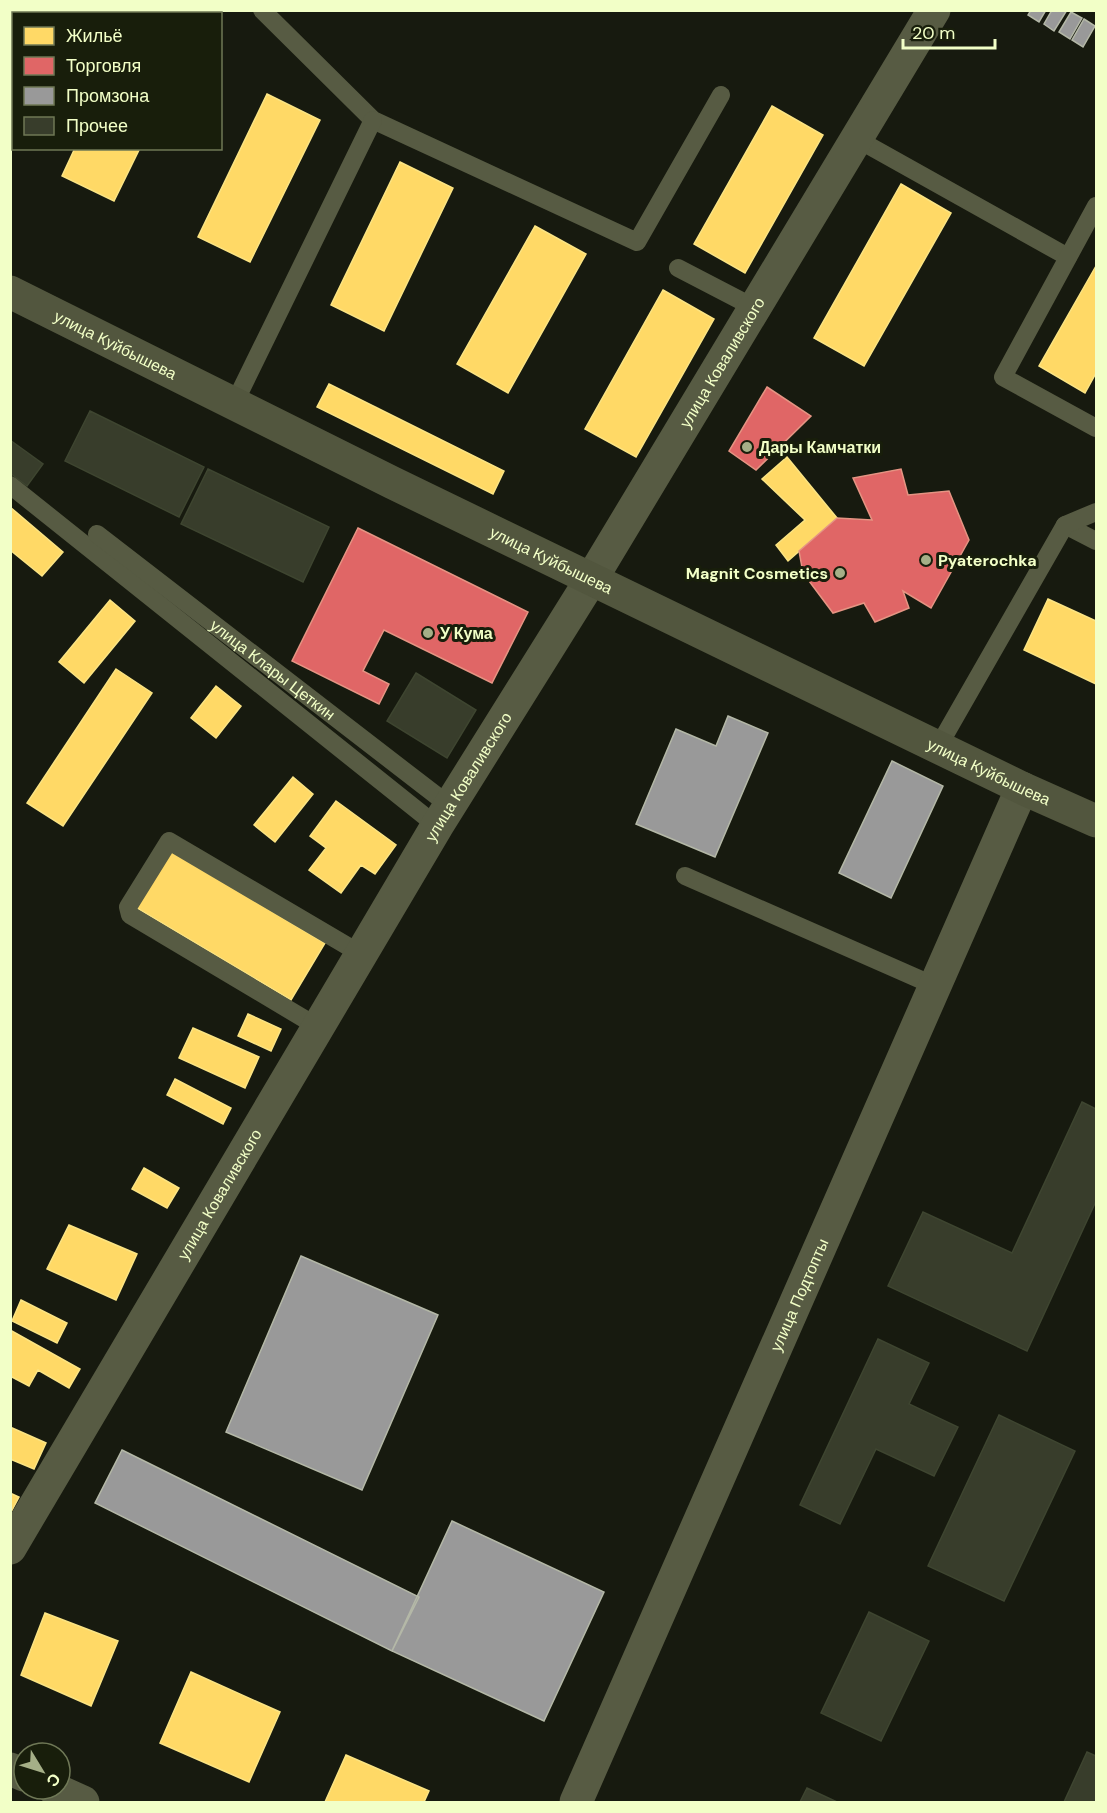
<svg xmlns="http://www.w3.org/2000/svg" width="1107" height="1813" font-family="'DM Sans',sans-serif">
<rect width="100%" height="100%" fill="#171a0f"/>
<path fill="#ffd966" stroke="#fbe483" stroke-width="1.5" d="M10 10H49L47 14H14V83L10 89Z
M267 94 320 120 250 262 198 237Z
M772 106 823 135 745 273 694 244Z
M75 148H140L114 201 62 176Z
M400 162 453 188 384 331 331 305Z
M901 184 951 213 864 366 814 338Z
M535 226 586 254 508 393 457 364Z
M1096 266V373L1085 393 1039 366Z
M663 290 714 319 636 457 585 429Z
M329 384 504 471 493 494 317 407Z
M787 457 837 518 788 561 776 545 805 520 762 479Z
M10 507 63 552 42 576 10 550Z
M1048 599 1096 621V684L1024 650Z
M110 600 135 621 84 683 59 662Z
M116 669 152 693 63 826 27 803Z
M216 686 241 706 216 738 191 718Z
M293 777 313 794 275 842 254 825Z
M336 801 396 845 375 874 361 865 341 893 309 870 326 848 310 836Z
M169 850 325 943 291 1000 135 907Z
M248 1014 281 1029 271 1051 238 1036Z
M193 1028 259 1057 245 1088 179 1058Z
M175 1079 231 1108 223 1124 167 1095Z
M144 1168 179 1188 167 1208 132 1189Z
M69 1225 137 1254 116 1300 47 1269Z
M21 1300 67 1323 57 1343 12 1321Z
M10 1330 80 1369 69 1388 38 1370 29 1386 10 1376Z
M10 1427 46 1443 34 1469 10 1459Z
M10 1493 19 1497 10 1514Z
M45 1613 118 1641 91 1706 21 1675Z
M191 1672 280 1712 249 1782 160 1743Z
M346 1755 429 1791 424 1802H325Z"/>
<path fill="#e06666" stroke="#e59483" stroke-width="1.5" d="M767 387 811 416 756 470 729 451Z
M901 469 908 495 949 491 969 540 931 608 903 591 909 608 875 622 864 603 833 613 803 573 799 551 837 518 872 520 853 478Z
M358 528 528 612 492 683 384 630 363 671 389 684 379 704 292 661Z"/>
<path fill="#999" stroke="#b4b8a7" stroke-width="1.5" d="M1031 10H1046L1039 22 1028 15Z
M1052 10H1067L1054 31 1044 24Z
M1071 12 1082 18 1070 39 1059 32Z
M1084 19 1095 26 1083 47 1072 40Z
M728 716 768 733 715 857 636 824 676 729 716 746Z
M892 761 943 786 891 898 839 873Z
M301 1256 438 1315 362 1490 226 1432Z
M122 1450 419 1597 392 1651 95 1503Z
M452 1521 604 1592 544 1721 392 1651Z"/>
<path fill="#383d2b" stroke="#3e4530" stroke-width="1.5" d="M90 411 204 467 179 517 65 461Z
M10 440 43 464 27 486 10 473Z
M208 469 329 527 303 582 181 524Z
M416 673 476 710 447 758 387 721Z
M1082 1102 1096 1109V1201L1027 1351 888 1286 923 1212 1012 1253Z
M878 1339 929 1363 909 1404 958 1427 934 1476 876 1449 840 1524 800 1505Z
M999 1415 1075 1451 1004 1601 928 1566Z
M869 1612 929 1641 881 1741 821 1713Z
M1087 1752 1096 1756V1802H1064Z
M807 1788 837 1802H800Z"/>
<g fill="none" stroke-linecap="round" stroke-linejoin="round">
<g stroke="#575b43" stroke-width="18">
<path d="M262 10 373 120 637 242 721 95"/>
<path d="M857 139 1068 257"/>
<path d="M1096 206 1003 377 1096 428"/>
<path d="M678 268 755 308"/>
<path d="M234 404 373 120"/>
<path d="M10 485 437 826"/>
<path d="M1065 525 1096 541"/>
<path id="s1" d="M97 534 450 806"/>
<path d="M938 747 1065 525 1096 512"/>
<path d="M685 876 935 986"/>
<path d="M318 1027 130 915 128 907 169 841 361 954"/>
</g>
<g stroke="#575b43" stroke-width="33">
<path id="s2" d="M10 1548 437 826 592 578 934 10"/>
<path id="s3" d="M576 1802 1022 788"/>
</g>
<path stroke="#575b43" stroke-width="33" d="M10 1769 24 1775
M54 1789 83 1802"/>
<path stroke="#52563e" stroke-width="33" id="s4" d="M10 292 393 483 1022 788 1096 821"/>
</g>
<g fill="#a5af87" stroke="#181e0b" stroke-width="2">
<circle cx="747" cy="447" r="6"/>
<circle cx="926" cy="560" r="6"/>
<circle cx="840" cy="573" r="6"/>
<circle cx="428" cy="633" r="6"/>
</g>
<g text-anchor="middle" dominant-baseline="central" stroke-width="6" stroke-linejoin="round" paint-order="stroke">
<g font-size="16" fill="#f2ffc7" stroke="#181e0b">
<text stroke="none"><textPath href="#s4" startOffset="118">улица Куйбышева</textPath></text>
<text stroke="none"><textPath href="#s2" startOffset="1383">улица Коваливского</textPath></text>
<text stroke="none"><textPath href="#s4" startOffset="604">улица Куйбышева</textPath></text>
<text stroke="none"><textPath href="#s1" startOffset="222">улица Клары Цеткин</textPath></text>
<text stroke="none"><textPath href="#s4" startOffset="1090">улица Куйбышева</textPath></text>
<text stroke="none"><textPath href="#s2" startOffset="897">улица Коваливского</textPath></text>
<text stroke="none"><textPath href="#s2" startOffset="411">улица Коваливского</textPath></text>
<text stroke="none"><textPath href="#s3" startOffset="554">улица Подтопты</textPath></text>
</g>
<g font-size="16" font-weight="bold" fill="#f2ffc7" stroke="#181e0b" text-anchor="start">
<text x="759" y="447">Дары Камчатки</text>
<text x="938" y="560">Pyaterochka</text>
<text x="828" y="573" text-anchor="end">Magnit Cosmetics</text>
<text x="440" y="633">У Кума</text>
</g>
</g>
<rect width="1107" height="1813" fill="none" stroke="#f2ffc7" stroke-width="24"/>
<rect x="12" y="12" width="210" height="138" fill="#181e0b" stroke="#6f7856" stroke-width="1.5"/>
<rect x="24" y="27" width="30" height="18" fill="#ffd966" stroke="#6f7856" stroke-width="1.5"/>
<text x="66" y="42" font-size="18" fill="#f2ffc7">Жильё</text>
<rect x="24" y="57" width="30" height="18" fill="#e06666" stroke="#6f7856" stroke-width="1.5"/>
<text x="66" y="72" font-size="18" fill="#f2ffc7">Торговля</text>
<rect x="24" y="87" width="30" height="18" fill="#999999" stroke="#6f7856" stroke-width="1.5"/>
<text x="66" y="102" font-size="18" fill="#f2ffc7">Промзона</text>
<rect x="24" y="117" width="30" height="18" fill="#383d2b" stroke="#6f7856" stroke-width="1.5"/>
<text x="66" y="132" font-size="18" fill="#f2ffc7">Прочее</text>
<g transform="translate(42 1771) rotate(128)"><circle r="28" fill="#181e0b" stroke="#6f7856" stroke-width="1.5"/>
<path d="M0-4.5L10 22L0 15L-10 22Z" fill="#a5af87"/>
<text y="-9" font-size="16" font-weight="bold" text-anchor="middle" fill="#f2ffc7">С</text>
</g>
<path d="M903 39v9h92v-9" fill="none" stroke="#f2ffc7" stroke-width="3"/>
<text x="912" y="39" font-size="18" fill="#f2ffc7" stroke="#181e0b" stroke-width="4.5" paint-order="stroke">20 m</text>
</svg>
